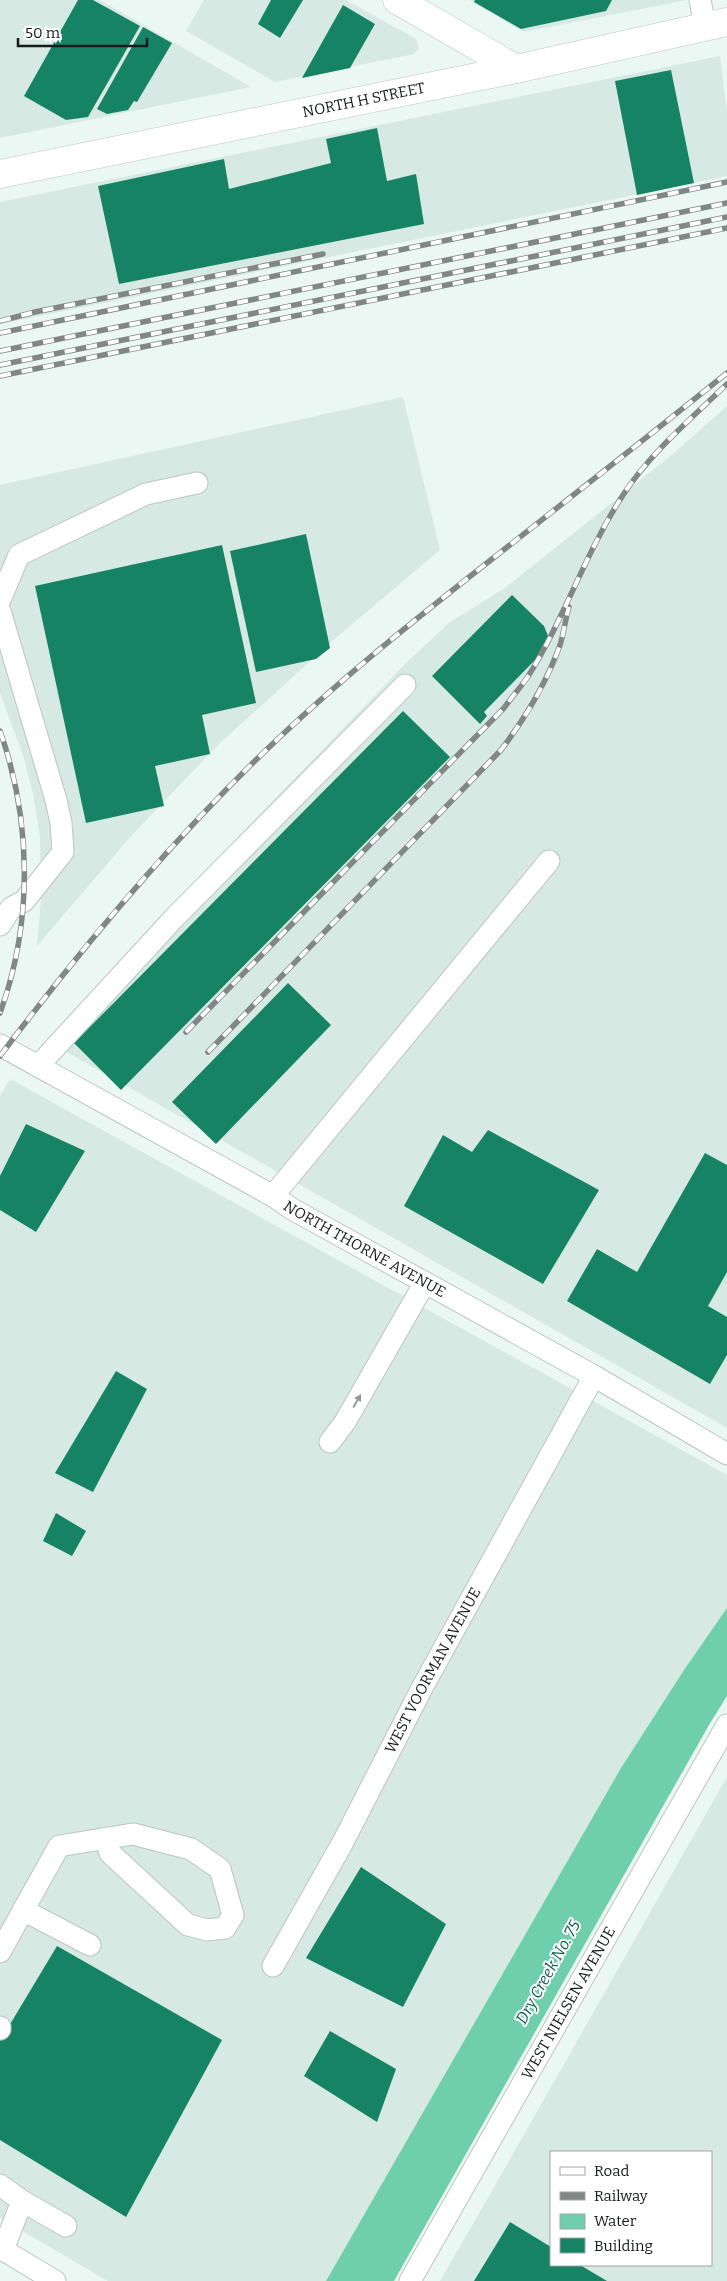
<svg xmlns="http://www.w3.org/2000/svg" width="727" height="2281" font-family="Bitter,serif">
<rect width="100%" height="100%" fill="#ebf7f2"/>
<path fill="#d6e9e2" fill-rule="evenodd" d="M0 0H100L251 87 0 138Z
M204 0H346L416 39 419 48 414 54 275 82 186 31Z
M469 0H687L524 32Z
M720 56 727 112V176L0 324V202Z
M403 397 440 550 338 636 220 743 131 836 37 946 41 901 40 836 33 794 24 758 0 693V485Z
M727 406V1428L58 1047 198 879 408 661 450 622 505 588 673 454Z
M10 1079 727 1475V1608L684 1670 621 1768 326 2281H108L0 2218V1096Z
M727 1777V2281H440L484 2205ZM551 2152H711V2265H551Z"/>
<path fill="#6fceac" d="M727 1608V1696L709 1725 394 2281H326L621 1768 684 1670Z"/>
<path fill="#168364" d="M78 0H93L140 26 88 117 66 120 24 96Z
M271 0H303L280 38 258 24Z
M475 0H612L606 11 521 29 474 2Z
M343 5 375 24 350 68 302 78Z
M143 27 172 43 137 102 134 101 128 110 107 114 97 109Z
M671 70 694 183 637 195 615 81Z
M377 128 387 181 416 174 424 224 119 284 98 186 224 159 229 189 331 163 326 139Z
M306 534 330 648 316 659 256 672 230 551Z
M222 545 256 703 202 715 210 754 155 766 164 806 86 823 35 586Z
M512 595 544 626 548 636 535 660 484 712 487 716 480 724 432 676Z
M403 711 450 757 121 1090 74 1043Z
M288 983 331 1025 216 1144 172 1102Z
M26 1124 85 1151 36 1232 0 1210V1176Z
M488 1130 599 1190 543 1284 404 1206 443 1135 472 1152Z
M705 1153 727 1165V1272L708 1306 727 1317V1355L710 1384 567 1301 597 1249 637 1272Z
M116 1371 147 1389 93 1492 55 1473Z
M56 1513 86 1531 72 1556 43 1541Z
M361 1867 446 1924 403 2007 306 1958Z
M57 1946 222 2040 126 2217 0 2140V2041Z
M330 2031 396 2069 377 2122 304 2076Z
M510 2222 551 2247V2265H580L607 2281H474Z"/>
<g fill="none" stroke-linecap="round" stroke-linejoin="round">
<g stroke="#bbc6c1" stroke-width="23">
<g id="minor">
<path d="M700 0 705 26"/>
<path d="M0 600 19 555 146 494 197 483"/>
<path d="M0 611 56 800 61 823 63 852 24 901 11 908 0 925"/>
<path id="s1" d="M0 1045 273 1196 292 1209 594 1376 727 1454"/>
<path d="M38 1066 175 917 405 685"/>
<path d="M273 1196 549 861"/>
<path d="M330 1442 345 1422 424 1284"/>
<path d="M23 1910 90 1945"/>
<path d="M0 1952 59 1846 133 1834 191 1849 220 1869 233 1915 225 1928 207 1930 188 1925 110 1853 106 1838"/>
<path id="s2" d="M273 1966 343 1842 422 1688 594 1376"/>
<path d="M0 2027V2029"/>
<path d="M0 2185 22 2201 3 2250"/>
<path d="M22 2201 66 2226"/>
<path d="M0 2248 55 2281"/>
<path id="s3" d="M410 2281 727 1725"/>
</g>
</g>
<g stroke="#bbc6c1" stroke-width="29">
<g id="major">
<path d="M397 0 516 69"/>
<path id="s4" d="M0 174 516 69 727 22"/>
</g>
</g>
<use href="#minor" stroke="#fff" stroke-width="21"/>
<use href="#major" stroke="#fff" stroke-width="28"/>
<g stroke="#808785" stroke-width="5.5">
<path id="rail" d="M0 321 35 312 323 254
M0 333 727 182
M0 351 727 203
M0 365 727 217
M0 376 727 228
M0 731C32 822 33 922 0 1013
M186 1032 504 708C511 698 520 688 527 678 564 620 585 553 623 495 650 453 691 419 727 384
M208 1052 501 750C526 717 546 684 560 645 564 633 565 620 569 607
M0 1056C80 950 165 848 260 756 337 681 422 614 506 548 580 490 654 432 727 373"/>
</g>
<use href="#rail" stroke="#fff" stroke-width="4" stroke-dasharray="11" stroke-linecap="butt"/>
</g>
<defs><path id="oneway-solid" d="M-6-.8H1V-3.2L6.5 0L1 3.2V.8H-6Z" transform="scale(1.25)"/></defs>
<use fill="#969898" href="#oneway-solid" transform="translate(357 1401) rotate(-60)"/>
<g text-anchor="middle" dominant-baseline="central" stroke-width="4" stroke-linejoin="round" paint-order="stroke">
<g font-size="15" fill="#161a19" stroke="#fff">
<text stroke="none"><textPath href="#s4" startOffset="371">NORTH H STREET</textPath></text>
<text stroke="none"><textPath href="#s1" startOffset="418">NORTH THORNE AVENUE</textPath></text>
<text stroke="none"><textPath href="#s2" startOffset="336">WEST VOORMAN AVENUE</textPath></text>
<text stroke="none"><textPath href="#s3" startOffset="320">WEST NIELSEN AVENUE</textPath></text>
</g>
<g font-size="16" font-style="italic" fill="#0f5c46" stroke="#fff">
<text transform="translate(548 1972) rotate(-61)">Dry Creek No. 75</text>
</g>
</g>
<rect x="550" y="2151" width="162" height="115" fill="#ffffff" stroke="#a2a3a3"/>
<rect x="560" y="2167" width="25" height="8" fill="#ffffff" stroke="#a2a3a3"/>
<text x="594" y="2176" font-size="15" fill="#161a19">Road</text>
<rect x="560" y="2192" width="25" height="8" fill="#808785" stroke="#a2a3a3"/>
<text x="594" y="2201" font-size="15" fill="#161a19">Railway</text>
<rect x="560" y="2214" width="25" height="15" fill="#6fceac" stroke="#a2a3a3"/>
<text x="594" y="2226" font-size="15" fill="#161a19">Water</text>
<rect x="560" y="2238" width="25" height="15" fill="#168364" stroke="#a2a3a3"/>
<text x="594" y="2251" font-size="15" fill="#161a19">Building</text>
<path d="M18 38v8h129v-8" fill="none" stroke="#161a19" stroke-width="2.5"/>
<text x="25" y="38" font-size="15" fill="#161a19" stroke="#ffffff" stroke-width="4" paint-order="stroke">50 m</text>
</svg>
